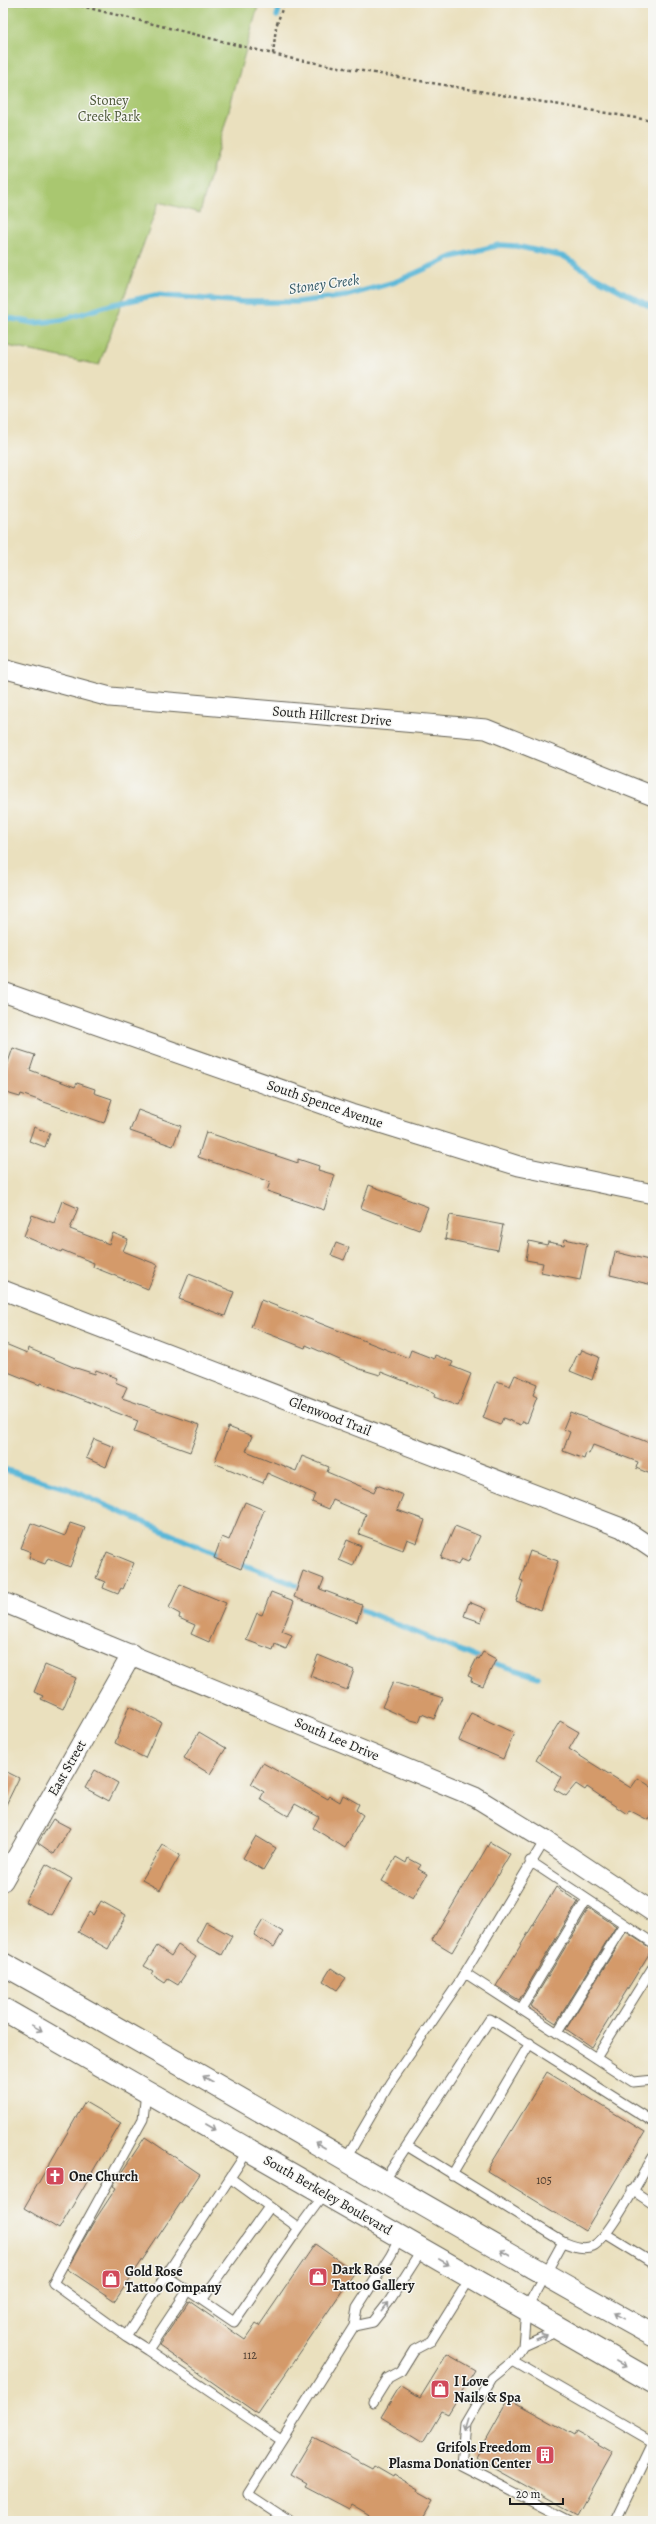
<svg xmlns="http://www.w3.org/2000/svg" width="656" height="2524" font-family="Alegreya,serif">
<rect width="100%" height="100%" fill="#f6f6f2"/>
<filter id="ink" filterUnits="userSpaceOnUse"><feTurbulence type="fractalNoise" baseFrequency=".025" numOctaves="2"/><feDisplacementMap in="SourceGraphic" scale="8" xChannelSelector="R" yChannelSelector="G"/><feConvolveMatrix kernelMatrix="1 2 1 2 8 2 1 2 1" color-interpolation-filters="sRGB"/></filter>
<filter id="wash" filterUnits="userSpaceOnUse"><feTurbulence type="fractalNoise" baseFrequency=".012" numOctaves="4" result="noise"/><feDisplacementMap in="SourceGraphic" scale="16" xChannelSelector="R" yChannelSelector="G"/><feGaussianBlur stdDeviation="0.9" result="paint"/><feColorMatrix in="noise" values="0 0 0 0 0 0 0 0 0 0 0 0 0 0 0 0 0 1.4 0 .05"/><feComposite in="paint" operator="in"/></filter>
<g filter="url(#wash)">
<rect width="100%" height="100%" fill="#eae0be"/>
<path fill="#a9c76f" stroke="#627246" d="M3 3H259L200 213 159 202 99 365 3 345Z"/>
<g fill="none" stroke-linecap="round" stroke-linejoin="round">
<path stroke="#5ab7d8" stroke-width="5.5" d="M277 16 281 3
M3 317 34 323 62 320 110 305 156 295 244 302H296L345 296 395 282 452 257 499 245 516 246 565 257 595 277 653 308
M3 1469 69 1489 222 1557
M237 1562 304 1588
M355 1607 478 1658 538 1677"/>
</g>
<g id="blocks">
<path fill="#d49a6b" d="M13 1048 35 1055 30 1070 75 1087 77 1083 95 1089 94 1093 112 1099 104 1123 21 1094 20 1097 3 1092V1067L6 1068Z
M138 1110 181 1126 173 1146 130 1131Z
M34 1127 50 1133 45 1147 29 1141Z
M206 1132 298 1163V1159L319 1166 318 1170 335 1175 324 1210 267 1191 270 1182 198 1157Z
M369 1185 428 1207 419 1230 361 1208Z
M62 1201 78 1208 70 1229 109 1244 113 1233 128 1239 123 1251 158 1265 148 1289 93 1267 94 1263 62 1250 61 1252 24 1236 32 1215 54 1223Z
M450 1215 503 1225 498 1250 445 1239Z
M565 1239 587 1244 580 1280 541 1272 543 1263 526 1260 529 1241 547 1245 548 1242 564 1245Z
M336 1243 349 1248 344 1260 331 1255Z
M615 1252 653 1261V1285L610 1275Z
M189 1274 234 1292 225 1316 179 1299Z
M261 1300 408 1358 411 1350 434 1359 435 1355 453 1362 451 1366 471 1374 458 1406 434 1397 435 1393 381 1372 380 1375 360 1369 306 1345 305 1348 251 1327Z
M3 1343 27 1353 28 1348 73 1367 95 1374 96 1370 117 1378 115 1382 127 1387 122 1398 200 1425 190 1452 134 1432 138 1421 41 1383 40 1385 3 1370Z
M582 1350 599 1357 592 1380 570 1371 578 1353 580 1354Z
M515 1375 537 1384 533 1395 537 1397 527 1423 523 1421 521 1425 503 1418 500 1425 483 1418 497 1381 510 1386Z
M570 1412 647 1442 653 1428V1475L636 1468 638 1462 593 1445 589 1454 586 1453 584 1459 563 1451 570 1432 563 1429Z
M228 1427 252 1436 246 1451 296 1471 302 1456 329 1467 327 1472 374 1492 377 1485 403 1495 397 1510 425 1520 417 1543 407 1539 403 1550 359 1534 366 1514 333 1500 329 1509 312 1502 315 1494 267 1473 263 1483 214 1463Z
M94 1439 114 1447 106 1467 86 1458Z
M245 1502 264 1510 241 1569 214 1558 222 1537 229 1540Z
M31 1523 65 1536 70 1523 85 1528 70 1567 48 1558 45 1564 29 1558 31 1552 21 1548Z
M455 1526 480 1536 468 1562 461 1559 458 1565 441 1558Z
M347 1540 361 1546 353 1566 339 1560Z
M530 1551 558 1561 541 1610 516 1601 523 1581 520 1580Z
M107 1552 134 1563 123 1589 121 1588 118 1594 103 1588 105 1582 96 1578Z
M303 1571 324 1579 320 1589 362 1605 357 1622 294 1597Z
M180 1584 226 1603 209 1642 191 1634 195 1625 179 1618 180 1614 169 1608Z
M271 1592 294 1601 282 1631 292 1635 286 1649 275 1644 273 1650 246 1640 257 1613 262 1615Z
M469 1602 486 1609 481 1622 464 1616Z
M483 1652 496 1659 483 1686 471 1681 472 1678 468 1676 477 1658 479 1659Z
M318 1655 354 1670 347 1690 310 1676Z
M45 1665 76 1678 63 1709 41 1699 43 1696 34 1692Z
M393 1682 443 1698 434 1719 422 1714 419 1722 411 1720 382 1707Z
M129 1706 161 1722 145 1758 115 1743Z
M471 1713 514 1733 503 1759 459 1740Z
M560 1721 579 1732 569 1749 631 1788 638 1778 653 1788V1812L648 1820 629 1810 627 1814 587 1787 585 1790 576 1784 566 1796 554 1789 561 1777 536 1760Z
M199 1732 226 1748 210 1774 184 1758Z
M263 1763 328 1799 330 1796 340 1802 343 1795 359 1804 356 1810 363 1815 345 1848 313 1828 319 1817 295 1804 288 1816 260 1799 264 1792 251 1784Z
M3 1770 19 1778 3 1811Z
M95 1770 118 1783 109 1801 85 1788Z
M53 1819 70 1828 54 1854 38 1843Z
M256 1836 276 1848 263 1870 243 1858Z
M490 1842 510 1854 452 1952 432 1940Z
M163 1845 180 1855 160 1890 142 1880Z
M396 1857 406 1863 408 1858 421 1865 418 1869 427 1874 413 1898 382 1881Z
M46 1864 72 1879 52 1915 25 1902Z
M556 1887 578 1902 519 2000 496 1986Z
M101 1901 126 1915 108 1949 78 1932 89 1912 93 1915Z
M589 1908 616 1926 556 2023 530 2006Z
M263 1920 283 1932 274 1947 254 1935Z
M206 1922 232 1936 222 1955 196 1941Z
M626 1932 652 1949 592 2047 566 2029Z
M178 1945 196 1957 178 1985 168 1979 165 1983 151 1974 153 1971 144 1966 157 1946 171 1956Z
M331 1968 346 1978 337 1990 323 1981Z
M547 2072 645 2132 585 2231 487 2171Z
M85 2102 121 2123 59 2229 24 2208Z
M145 2137 200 2174 115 2301 67 2269 93 2223 116 2188 113 2186 117 2179Z
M315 2244 355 2272 258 2414 159 2345 189 2301 245 2340 256 2324 259 2326Z
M447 2354 475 2370 448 2414 442 2411 423 2443 381 2417 400 2386 420 2398Z
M509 2399 574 2435 576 2431 613 2452 578 2515 476 2458Z
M313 2437 372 2468 374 2465 393 2476 394 2474 419 2489 418 2491 434 2500 422 2521H378L351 2505 349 2509 305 2486 307 2483 291 2474Z"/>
</g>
</g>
<g filter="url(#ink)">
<use href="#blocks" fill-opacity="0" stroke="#646155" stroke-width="1"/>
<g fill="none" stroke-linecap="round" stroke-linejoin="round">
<g stroke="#646155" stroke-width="11">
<path id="lane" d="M530 1861 653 1943
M465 1973 633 2082 653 2080
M521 2009 587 1899
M557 2033 624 1924
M596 2058 653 1967
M407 2146 563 2242C574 2246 582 2250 593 2246 608 2239 642 2175 653 2157
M345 2160 390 2083 460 1981 545 1840
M452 2175 530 2043
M383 2182 490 2019 653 2122
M632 2190 653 2204
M299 2228 324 2194
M606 2234 653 2263
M563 2242 526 2309 523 2346 513 2361 492 2378 465 2424 461 2465 570 2521
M165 2275 234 2322 299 2228 230 2178
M188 2290 148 2350 281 2440
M202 2300 269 2207
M354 2326 373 2322 388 2303 422 2250
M126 2336 53 2283 143 2119 146 2092
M523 2346 558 2330
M148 2350 126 2336 249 2149
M513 2361 653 2442 615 2521
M373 2402 388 2378 401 2371 414 2350 431 2341 471 2277
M289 2521 248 2494 354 2326 357 2308 391 2255 400 2237"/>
</g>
<g stroke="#646155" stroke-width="21">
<path id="street" d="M3 668 110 697 486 729 653 796
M3 992 351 1114 519 1166 653 1194
M3 1290 622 1528 653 1549
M3 1602 475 1797 545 1840 653 1912
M3 1881 132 1654"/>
</g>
<g stroke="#646155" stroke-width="24">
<path id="secondary" d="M3 1964C221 2085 434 2214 653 2335
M3 2009 653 2382"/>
</g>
<path stroke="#646155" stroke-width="2.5" stroke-dasharray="3 3" stroke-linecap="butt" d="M69 3 293 59 653 121
M273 54 276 27 284 3"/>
<use href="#lane" stroke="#fff" stroke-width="9"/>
<use href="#street" stroke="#fff" stroke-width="19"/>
<use href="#secondary" stroke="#fff" stroke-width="22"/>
</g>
<defs><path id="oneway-shaft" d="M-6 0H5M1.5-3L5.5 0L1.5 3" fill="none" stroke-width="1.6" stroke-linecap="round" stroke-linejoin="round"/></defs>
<g stroke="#999">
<use href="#oneway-shaft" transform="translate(37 2028) rotate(29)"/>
<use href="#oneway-shaft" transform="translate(208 2079) rotate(-150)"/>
<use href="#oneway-shaft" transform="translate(211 2127) rotate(30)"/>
<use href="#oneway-shaft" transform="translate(320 2145) rotate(-150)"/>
<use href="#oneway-shaft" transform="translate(505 2253) rotate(-150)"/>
<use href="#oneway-shaft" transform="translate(444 2262) rotate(30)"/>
<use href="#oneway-shaft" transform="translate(385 2307) rotate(-51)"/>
<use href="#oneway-shaft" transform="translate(619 2316) rotate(-151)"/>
<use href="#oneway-shaft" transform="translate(541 2337) rotate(-25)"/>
<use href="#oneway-shaft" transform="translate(621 2364) rotate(30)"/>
<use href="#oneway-shaft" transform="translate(466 2425) rotate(107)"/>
</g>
</g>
<defs>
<g id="church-square" transform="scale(1)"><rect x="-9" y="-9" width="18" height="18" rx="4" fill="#d1495b" stroke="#f6f6f2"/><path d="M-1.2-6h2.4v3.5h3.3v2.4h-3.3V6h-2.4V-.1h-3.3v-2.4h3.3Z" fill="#fff"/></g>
<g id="shop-square" transform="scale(1)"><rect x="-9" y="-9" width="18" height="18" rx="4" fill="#d1495b" stroke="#f6f6f2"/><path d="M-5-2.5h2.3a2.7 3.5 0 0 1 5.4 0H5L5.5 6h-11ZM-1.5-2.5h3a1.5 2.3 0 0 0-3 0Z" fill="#fff"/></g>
<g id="building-square" transform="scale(1)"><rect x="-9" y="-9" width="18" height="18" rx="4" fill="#d1495b" stroke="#f6f6f2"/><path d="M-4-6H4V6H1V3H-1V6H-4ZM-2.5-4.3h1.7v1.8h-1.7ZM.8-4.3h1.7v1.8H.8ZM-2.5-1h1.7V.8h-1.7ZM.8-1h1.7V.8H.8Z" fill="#fff"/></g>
</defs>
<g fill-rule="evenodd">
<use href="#church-square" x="55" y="2176"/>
<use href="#shop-square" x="318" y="2277"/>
<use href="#shop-square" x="111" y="2279"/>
<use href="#shop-square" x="440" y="2389"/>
<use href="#building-square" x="545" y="2455"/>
</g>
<g text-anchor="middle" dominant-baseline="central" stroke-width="3" stroke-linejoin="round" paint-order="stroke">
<g font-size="12" fill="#4a3c30">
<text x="544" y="2180">105</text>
<text x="250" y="2355">112</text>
</g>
<g font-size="14" fill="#4d5839" stroke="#f6f6f2">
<text x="109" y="100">Stoney<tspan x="109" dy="16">Creek Park</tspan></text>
</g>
<g font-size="14" fill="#1c1c1c" stroke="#f6f6f2">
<text transform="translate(332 716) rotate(5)">South Hillcrest Drive</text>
<text transform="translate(325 1104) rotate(19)">South Spence Avenue</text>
<text transform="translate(330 1416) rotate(21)">Glenwood Trail</text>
<text transform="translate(337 1739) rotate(23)">South Lee Drive</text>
<text transform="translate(67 1768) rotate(-60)">East Street</text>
<text transform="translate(328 2195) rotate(30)">South Berkeley Boulevard</text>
</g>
<g font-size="14" font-weight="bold" fill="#1c1c1c" stroke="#f6f6f2" text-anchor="start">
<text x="69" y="2176">One Church</text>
<text x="332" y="2269">Dark Rose<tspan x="332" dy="16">Tattoo Gallery</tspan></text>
<text x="125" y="2271">Gold Rose<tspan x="125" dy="16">Tattoo Company</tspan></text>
<text x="454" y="2381">I Love<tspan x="454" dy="16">Nails &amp; Spa</tspan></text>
<text x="531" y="2447" text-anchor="end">Grifols Freedom<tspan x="531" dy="16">Plasma Donation Center</tspan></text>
</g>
<g font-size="15" font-style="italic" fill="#355a67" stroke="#f6f6f2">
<text transform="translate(324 284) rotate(-8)">Stoney Creek</text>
</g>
</g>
<rect width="656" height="2524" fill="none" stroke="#f6f6f2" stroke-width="16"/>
<path d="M510 2498v6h53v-6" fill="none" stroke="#1c1c1c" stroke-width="2"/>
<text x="516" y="2498" font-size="12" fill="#1c1c1c" stroke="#f6f6f2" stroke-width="3" paint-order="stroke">20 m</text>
</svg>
